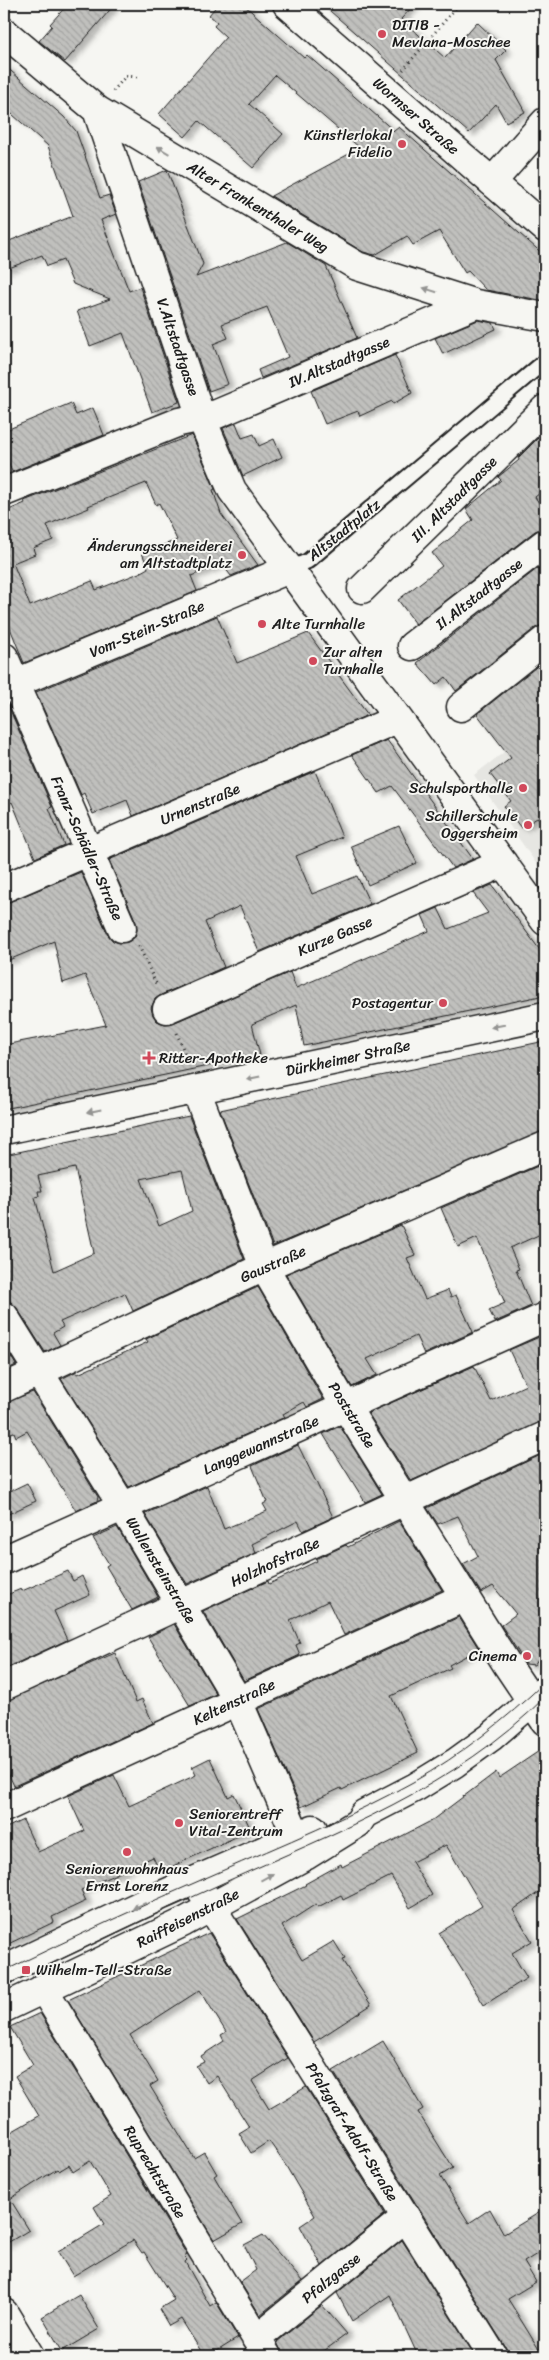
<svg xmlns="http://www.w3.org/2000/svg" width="549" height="2360" font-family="Sriracha,sans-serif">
<defs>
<pattern id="building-back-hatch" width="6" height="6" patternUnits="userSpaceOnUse" patternTransform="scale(1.25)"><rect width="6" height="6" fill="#c0c0bd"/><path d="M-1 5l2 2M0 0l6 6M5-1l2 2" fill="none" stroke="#a4a4a2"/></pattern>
<filter id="shadow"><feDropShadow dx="5.5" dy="3" stdDeviation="2.5" flood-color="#0004"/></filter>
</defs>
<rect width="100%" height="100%" fill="#f6f6f2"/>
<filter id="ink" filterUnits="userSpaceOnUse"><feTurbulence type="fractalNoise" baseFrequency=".02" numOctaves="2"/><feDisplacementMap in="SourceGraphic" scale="10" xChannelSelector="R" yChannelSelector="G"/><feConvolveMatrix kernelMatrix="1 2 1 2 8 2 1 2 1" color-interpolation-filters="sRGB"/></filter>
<g filter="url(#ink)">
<path fill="#e6e6e2" d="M545 721V876L474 775Z"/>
<path fill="url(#building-back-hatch)" stroke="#1c1c1c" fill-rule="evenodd" filter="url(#shadow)" d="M68 4H115L65 62 39 41 52 26 50 24Z
M218 4H243L304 58 307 55 394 131 399 127 545 256V301L486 290 468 271 465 273 439 231 413 245 407 236 375 255 363 252 271 196 360 148 275 75 249 104 283 134 253 168 199 121 185 137 159 114 226 37 214 26 217 22 209 15Z
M322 4H415L401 19 445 58 477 22 506 50 496 60 525 112 506 122 496 104 469 133Z
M4 65 64 117 76 131 100 198 109 195 116 214 101 220 129 291 140 287 179 402 152 412 123 333 90 346 77 311 110 299 73 284 63 260 47 266 42 255 4 270V243L73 216 48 146 4 107Z
M167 170 203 264 196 277 287 242 326 266 357 338 261 378 258 370 288 357 267 307 222 324 228 338 213 344 228 384 209 391 138 182Z
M478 320 493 323 496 329 443 354 435 338Z
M395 355 412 393 393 404 392 401 360 416 358 411 325 424 311 391Z
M71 403 76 415 93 408 104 435 12 472 4 451V431Z
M236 423 242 438 254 434 259 446 274 439 282 457 243 476 223 428Z
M545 431V489L535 497 545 512V528L535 531 416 624 398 600 442 566 432 553 473 520 466 509 501 480 498 477 519 460 518 458Z
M192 435 215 489 213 490 221 514 258 565 231 576 222 564 191 576 197 591 24 663 4 613V512L25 503 24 501ZM146 483 156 505 159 503 177 540 142 553 148 568 139 573 96 590 92 581 30 606 13 563 35 554 33 548 53 540 47 525 89 508 88 506Z
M538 568 545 577V625L535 628 456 691 446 677 436 685 417 663Z
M217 616 237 663 308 633 368 715 133 816 127 800 93 814 84 793 81 795 36 692Z
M545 660V813L521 828 504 806 511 801 490 774 511 758 477 714Z
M7 703 52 807 49 808 64 845 35 858 12 802 9 804 4 792V704Z
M387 740 415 779 473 859 453 868 392 786 379 793 352 755Z
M315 771 342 837 296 856 312 894 357 876 370 904 259 952 240 906 205 922 224 967 161 995 155 999 151 1008 153 1015 157 1021 165 1024 173 1023 290 972 296 988 429 931 422 915 438 908 448 929 488 913 473 893 492 885 545 957V995L304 1046 296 1005 252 1024 260 1055 4 1109V1045L106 1025 85 975 63 983 54 941 4 962V904L81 872 108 935 113 941 120 943 128 942 135 937 137 930 136 922 109 860Z
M399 826 417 863 368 885 351 846Z
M545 1041V1131L273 1246 220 1110Z
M189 1116 244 1259 133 1311 125 1293 60 1322 63 1327 53 1333 60 1345 45 1352 17 1308 11 1302 4 1300V1155ZM75 1168 94 1253 54 1271 35 1197 39 1196 38 1191H42L38 1176ZM182 1170 192 1211 159 1226 141 1179Z
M545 1163V1232L510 1248 519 1269 516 1270 531 1306 495 1322 489 1310 505 1303 477 1238 458 1247 441 1208Z
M401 1225 415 1255 407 1258 425 1299 448 1290 451 1297 456 1295 473 1332 424 1354 416 1336 367 1359 377 1375 352 1387 286 1274Z
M258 1287 323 1399 307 1407 304 1402 283 1414 285 1417 129 1487 61 1379 77 1371 78 1374 148 1342 146 1339Z
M544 1335 545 1421 411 1481 368 1413 474 1366 491 1401 526 1385 509 1350Z
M4 1345 16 1365 4 1371Z
M33 1392 98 1497 97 1501 76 1511 27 1431 16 1437 14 1432 10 1433 4 1418V1403Z
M340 1426 382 1494 365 1502 323 1434Z
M298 1445 333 1517 303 1531 298 1521 252 1544 256 1553 187 1584 145 1514 207 1486 224 1529 267 1511 263 1504 267 1502 252 1466Z
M545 1453V1649L534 1665 526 1664 501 1625 516 1614 493 1586 481 1593 463 1564 478 1556 458 1516 438 1524 427 1508Z
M27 1483 36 1501 4 1516V1494Z
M399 1521 442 1590 344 1635 328 1601 290 1620 300 1643 296 1645 300 1655 244 1681 203 1611 268 1581 269 1584 284 1577 317 1561 316 1559 346 1545 348 1547Z
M117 1527 158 1597 132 1610 106 1566 109 1564 93 1538Z
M68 1571 73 1581 82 1576 90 1595 54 1611 67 1640 4 1669V1596L21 1589 22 1591Z
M459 1617 479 1649 449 1665 451 1668 391 1696 418 1753 342 1790 341 1788 301 1807 258 1709Z
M174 1624 216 1694 190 1706 148 1637Z
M115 1653 136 1702 142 1699 153 1723 14 1786 4 1764V1701Z
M545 1747V1852L537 1857 545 1870V1888L513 1910 532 1941 512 1953 527 1978 484 2005 439 1933 482 1906 446 1845 412 1862 432 1895 410 1908 391 1876 343 1900 341 1895 318 1907 316 1904 282 1926 302 1960 334 1941 345 1959 342 1960 371 2005 314 2042 237 1919 306 1885 305 1884 341 1864 342 1867 431 1821 496 1772 499 1778Z
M210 1758 228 1797 234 1794 251 1830 160 1872 153 1857 81 1890 86 1901 52 1917 54 1922 4 1946V1892L12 1888 4 1872V1829L23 1820 38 1852 84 1831 68 1796 114 1775 129 1806 196 1775 192 1767Z
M209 1933 288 2058 252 2081 269 2109 306 2087 385 2214 322 2266 300 2226 315 2216 286 2166 269 2141 251 2153 239 2133 249 2127 217 2076 207 2083 196 2066 204 2062 201 2056 224 2041 221 2035 226 2032 200 1990 130 2035 158 2081 150 2086 194 2158 204 2152 217 2174 214 2176 242 2224 214 2240 68 2000Z
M40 2013 187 2255 184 2257 187 2260 185 2262 210 2306 216 2302 238 2338 209 2356H204L181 2319 169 2326 159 2309 174 2300 144 2252 142 2253 133 2240 73 2276 58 2252 104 2224 94 2207 111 2196 90 2161 73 2172 69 2165 59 2171 57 2169 10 2199 29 2230 4 2245V2136L39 2116 15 2076 33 2065 10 2027Z
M383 2041 423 2109 418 2112 453 2168 440 2176 469 2223 490 2209 504 2234 545 2209V2249L524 2262 536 2282 508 2299 543 2356H508L506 2348 333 2071Z
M263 2235 302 2281 260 2315 240 2282 256 2270 244 2245Z
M402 2240 475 2356H418L390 2295 352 2321 337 2293Z
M79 2295 99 2329 62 2351 42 2317Z
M322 2305 347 2334 317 2356H283L277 2342Z"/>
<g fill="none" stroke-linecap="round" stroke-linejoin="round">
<g stroke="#1c1c1c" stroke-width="18">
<path id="lane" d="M289 569 308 561 545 361"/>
</g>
<g stroke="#1c1c1c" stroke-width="31">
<path id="street" d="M4 32 97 110 357 266 476 304 545 317
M97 110 201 417 232 490 545 921
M492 182 545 122
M4 492 179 422 217 414 476 304
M362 589 545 409
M412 646 545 543
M4 657 122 928
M4 688 289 569
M461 707 545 640
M4 888 397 719
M167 1009 503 863
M196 1090 264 1267 346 1407 508 1666 545 1721
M4 1130 545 1016
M4 1316 123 1507 238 1701 305 1856
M4 1388 264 1267 545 1146
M4 1560 545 1317
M4 1686 545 1436
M4 1808 465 1597
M195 1881 493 2356
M4 1970 162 1895 313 1829
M43 1988 267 2356
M4 2008 184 1922 305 1856 358 1823 364 1814 416 1787 455 1763 491 1737 545 1690
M4 2313 30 2356
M256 2339 406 2217"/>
</g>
<g stroke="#1c1c1c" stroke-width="31">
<path id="secondary" d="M287 4 545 228"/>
</g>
<path stroke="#1c1c1c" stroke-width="3" stroke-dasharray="1 4" stroke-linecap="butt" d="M403 70 459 4
M113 91 126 76 139 77
M139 946 157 986
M177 1033 189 1065"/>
<use href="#lane" stroke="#f6f6f2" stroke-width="14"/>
<use href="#street" stroke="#f6f6f2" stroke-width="28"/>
<use href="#secondary" stroke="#f6f6f2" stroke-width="28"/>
<path stroke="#1c1c1c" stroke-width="1" d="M4 1971C74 1937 145 1904 217 1873 283 1844 350 1817 413 1782 461 1755 505 1720 545 1682
M4 1986C77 1952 149 1916 223 1883 336 1832 456 1787 545 1697"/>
</g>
<defs><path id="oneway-solid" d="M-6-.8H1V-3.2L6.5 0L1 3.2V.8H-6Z" transform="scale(1.25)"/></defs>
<g fill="#949492">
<use href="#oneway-solid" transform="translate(163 150) rotate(-149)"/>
<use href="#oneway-solid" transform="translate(430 290) rotate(-162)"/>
<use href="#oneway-solid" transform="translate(498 1026) rotate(168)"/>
<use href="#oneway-solid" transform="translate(253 1078) rotate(168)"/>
<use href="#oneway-solid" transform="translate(94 1111) rotate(168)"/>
<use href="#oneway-solid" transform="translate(267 1877) rotate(-29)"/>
<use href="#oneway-solid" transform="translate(139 1906) rotate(155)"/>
</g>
</g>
<g fill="#d1495b" stroke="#f6f6f2" stroke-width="2">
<circle cx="382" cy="34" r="5"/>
<circle cx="402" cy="144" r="5"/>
<circle cx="242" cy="555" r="5"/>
<circle cx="262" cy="624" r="5"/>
<circle cx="313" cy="661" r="5"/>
<circle cx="523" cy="788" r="5"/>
<circle cx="528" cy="825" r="5"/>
<circle cx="443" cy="1003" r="5"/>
<path d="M146.5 1050.5h5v5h5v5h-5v5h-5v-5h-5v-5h5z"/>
<circle cx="527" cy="1656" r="5"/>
<circle cx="179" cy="1823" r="5"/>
<circle cx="127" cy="1852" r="5"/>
<rect x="21" y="1965" width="10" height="10" rx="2.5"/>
</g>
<g text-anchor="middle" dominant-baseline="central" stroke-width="4" stroke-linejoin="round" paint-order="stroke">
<g font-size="15" fill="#1c1c1c" stroke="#f6f6f2" text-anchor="start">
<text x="392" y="25">DITIB -<tspan x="392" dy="17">Mevlana-Moschee</tspan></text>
<text x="392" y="135" text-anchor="end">Künstlerlokal<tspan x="392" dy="17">Fidelio</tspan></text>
<text x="232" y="546" text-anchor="end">Änderungsschneiderei<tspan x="232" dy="17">am Altstadtplatz</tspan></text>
<text x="272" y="624">Alte Turnhalle</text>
<text x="323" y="652">Zur alten<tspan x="323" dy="17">Turnhalle</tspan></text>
<text x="513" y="788" text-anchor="end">Schulsporthalle</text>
<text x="518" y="816" text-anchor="end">Schillerschule<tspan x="518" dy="17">Oggersheim</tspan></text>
<text x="433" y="1003" text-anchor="end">Postagentur</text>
<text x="159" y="1058">Ritter-Apotheke</text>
<text x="517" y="1656" text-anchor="end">Cinema</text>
<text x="189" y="1814">Seniorentreff<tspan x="189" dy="17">Vital-Zentrum</tspan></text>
<text x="127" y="1869" text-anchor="middle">Seniorenwohnhaus<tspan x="127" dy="17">Ernst Lorenz</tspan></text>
<text x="36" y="1970">Wilhelm-Tell-Straße</text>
</g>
<g font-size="15" fill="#1c1c1c" stroke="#f6f6f2">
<text transform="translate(416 116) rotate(41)">Wormser Straße</text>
<text transform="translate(258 207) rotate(31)">Alter Frankenthaler Weg</text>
<text transform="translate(178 347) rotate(71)">V.Altstadtgasse</text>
<text transform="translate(339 362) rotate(-23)">IV.Altstadtgasse</text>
<text transform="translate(454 499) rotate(-45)">III. Altstadtgasse</text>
<text transform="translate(344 530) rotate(-39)">Altstadtplatz</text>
<text transform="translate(479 594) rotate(-38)">II.Altstadtgasse</text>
<text transform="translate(147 629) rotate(-23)">Vom-Stein-Straße</text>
<text transform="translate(200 804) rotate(-23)">Urnenstraße</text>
<text transform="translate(87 848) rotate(66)">Franz-Schädler-Straße</text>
<text transform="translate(335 936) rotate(-23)">Kurze Gasse</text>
<text transform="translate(348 1058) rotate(-12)">Dürkheimer Straße</text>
<text transform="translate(273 1264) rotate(-24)">Gaustraße</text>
<text transform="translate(352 1415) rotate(58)">Poststraße</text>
<text transform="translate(261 1445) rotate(-24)">Langgewannstraße</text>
<text transform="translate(275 1562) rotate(-25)">Holzhofstraße</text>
<text transform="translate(161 1570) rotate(59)">Wallensteinstraße</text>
<text transform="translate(234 1702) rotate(-25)">Keltenstraße</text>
<text transform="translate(188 1918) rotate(-27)">Raiffeisenstraße</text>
<text transform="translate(352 2132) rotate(58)">Pfalzgraf-Adolf-Straße</text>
<text transform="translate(155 2172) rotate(59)">Ruprechtstraße</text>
<text transform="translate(331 2278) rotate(-39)">Pfalzgasse</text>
</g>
</g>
<rect width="549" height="2360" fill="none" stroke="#f6f6f2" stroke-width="20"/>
<rect x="10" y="10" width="529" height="2340" fill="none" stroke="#1c1c1c" stroke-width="2" filter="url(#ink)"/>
</svg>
